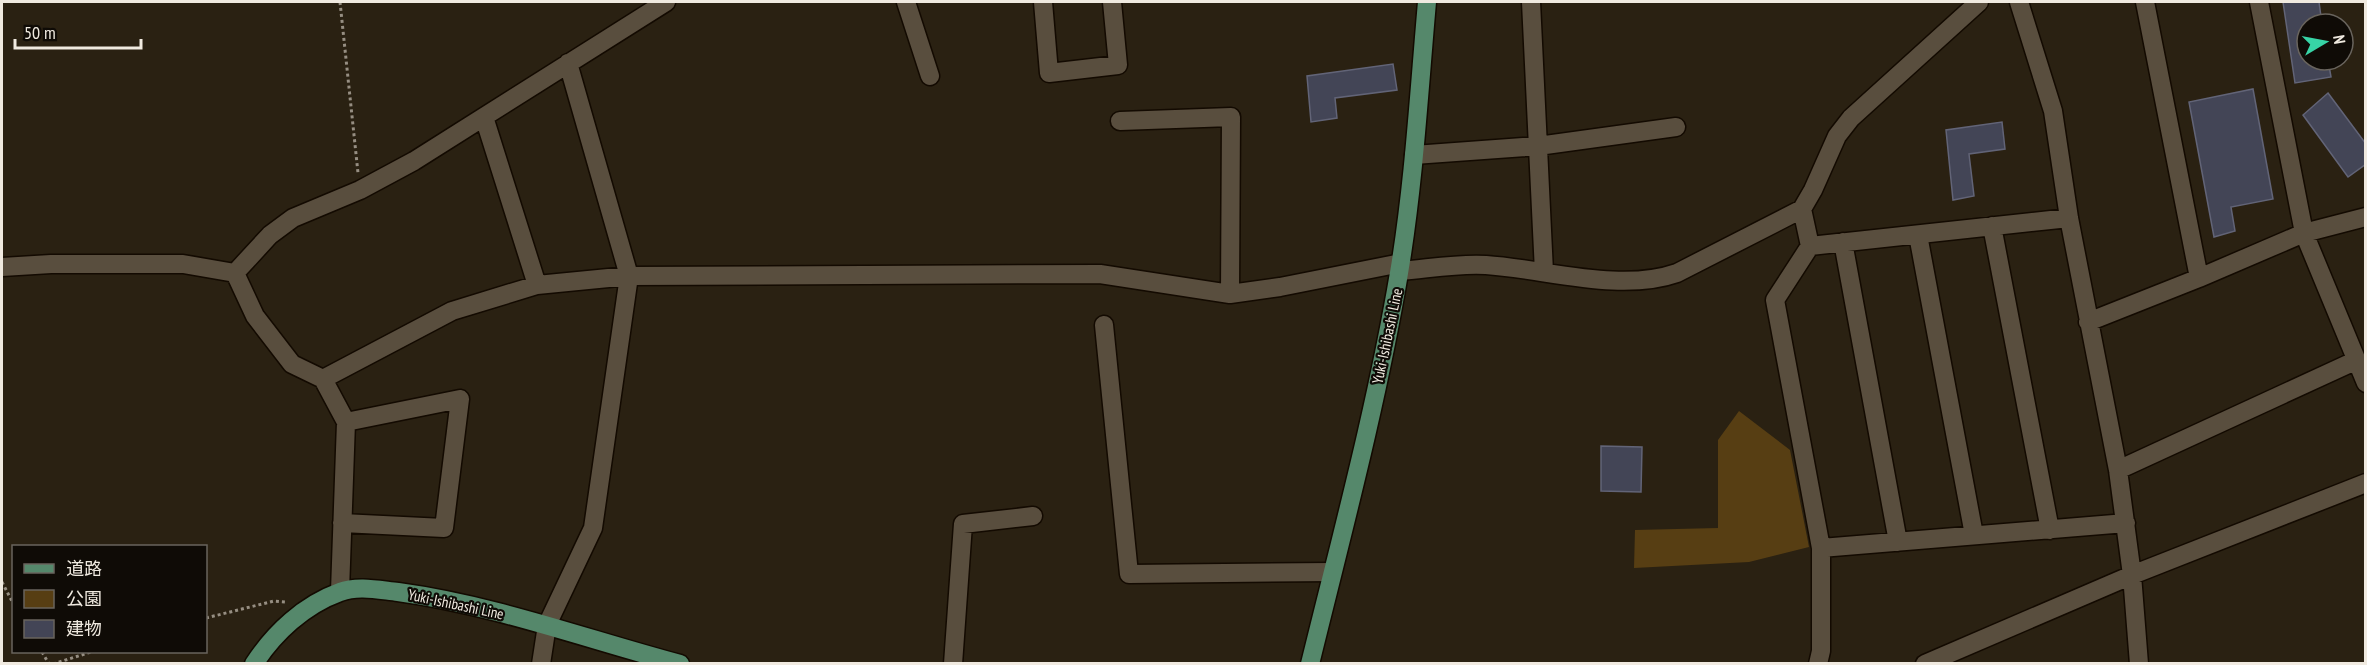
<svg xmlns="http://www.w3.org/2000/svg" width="2367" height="665" font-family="'PT Sans Narrow','Noto Sans JP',sans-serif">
<rect width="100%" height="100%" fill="#2a2112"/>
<path fill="#573e13" d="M1739 411 1790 450 1809 547 1749 562 1634 568 1635 530 1718 528V440Z"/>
<path fill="#434556" stroke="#626477" stroke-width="1.5" d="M2283 2H2319L2322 24H2307V60H2328L2331 77 2295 83Z
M1393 64 1397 90 1335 98 1337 118 1311 122 1307 76Z
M2253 89 2273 199 2231 207 2235 231 2214 237 2189 102Z
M2328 93 2366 144V164L2348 177 2303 115Z
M2002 122 2005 149 1969 154 1974 196 1953 200 1946 130Z
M1601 446 1642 447 1641 492 1601 491Z"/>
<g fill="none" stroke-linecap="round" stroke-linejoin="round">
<g stroke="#130a01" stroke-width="21">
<path id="minor" d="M906 2 930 76
M1043 2 1049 73 1118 65 1112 2
M1531 2 1544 272
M2019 2 2053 111 2069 218 2118 470 2132 575 2139 664
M2145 2 2199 278
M2259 2 2304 233 2366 383
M484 117 537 285
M1120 121 1231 117 1230 294
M1414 155 1538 146 1676 127
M1802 209 1810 246
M1992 226 2050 530
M1918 235 1974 535
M1843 242 1898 542
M2 267 51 264H183L235 273
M1400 271C1427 269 1458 263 1486 265 1546 269 1620 293 1677 273L1802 209 1813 190 1837 136 1851 118 1979 2
M235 273 270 235 293 218 360 190 414 161 666 2
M235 273 255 316 292 364 323 379 346 422 340 591
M2088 322 2199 278 2304 233 2366 217
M1104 325 1129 574 1332 572
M323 379 452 311 537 285 629 276 1100 274 1230 294 1280 287 1401 263
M2118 470 2357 360
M342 523 444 528 460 399 346 422
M1821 548 2126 523
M541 664 547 625 593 528 629 276 568 63
M953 664 963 524 1033 516
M1818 664 1821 651V548L1775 300 1810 246 2069 218
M1925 664 2132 575 2366 483"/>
</g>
<g stroke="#130a01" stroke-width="21">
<path id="major" d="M254 664C274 633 304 605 340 592 358 585 379 590 398 592 494 605 586 639 680 664
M1310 664C1342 534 1377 404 1399 273 1414 183 1419 92 1427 2"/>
</g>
<path stroke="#968e82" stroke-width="3" stroke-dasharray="3 3" stroke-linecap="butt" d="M340 2 358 173
M2 582 14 605
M206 618 274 601 286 602
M42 652 49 664
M53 664 91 652"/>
<use href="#minor" stroke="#594e3e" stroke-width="18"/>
<use href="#major" stroke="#55886b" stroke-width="18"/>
</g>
<g text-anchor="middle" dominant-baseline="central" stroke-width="4.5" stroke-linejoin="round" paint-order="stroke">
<g font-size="15" fill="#f0eae0" stroke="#0f0b06">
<text transform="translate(1387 336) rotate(-78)">Yuki-Ishibashi Line</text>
<text transform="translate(456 604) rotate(12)">Yuki-Ishibashi Line</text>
</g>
</g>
<rect width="2367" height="665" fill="none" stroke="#f0eae0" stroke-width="6"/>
<rect x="12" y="545" width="195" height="108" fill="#0f0b06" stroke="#69645d" stroke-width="1.5"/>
<rect x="24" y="564" width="30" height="9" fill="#55886b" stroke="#69645d" stroke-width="1.5"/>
<text x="66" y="575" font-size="18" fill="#f0eae0">道路</text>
<rect x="24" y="590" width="30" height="18" fill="#573e13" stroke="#69645d" stroke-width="1.5"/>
<text x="66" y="605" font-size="18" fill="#f0eae0">公園</text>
<rect x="24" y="620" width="30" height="18" fill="#434556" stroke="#69645d" stroke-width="1.5"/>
<text x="66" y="635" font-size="18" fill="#f0eae0">建物</text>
<g transform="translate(2325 42) rotate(80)"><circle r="28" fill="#0f0b06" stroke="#69645d" stroke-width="1.5"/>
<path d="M0-4.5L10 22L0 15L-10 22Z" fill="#37d4a6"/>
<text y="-9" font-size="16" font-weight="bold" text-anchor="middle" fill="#f0eae0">N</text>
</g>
<path d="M15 39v9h126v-9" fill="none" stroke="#f0eae0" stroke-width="3"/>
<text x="24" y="39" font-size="18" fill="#f0eae0" stroke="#0f0b06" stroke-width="4.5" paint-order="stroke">50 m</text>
</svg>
